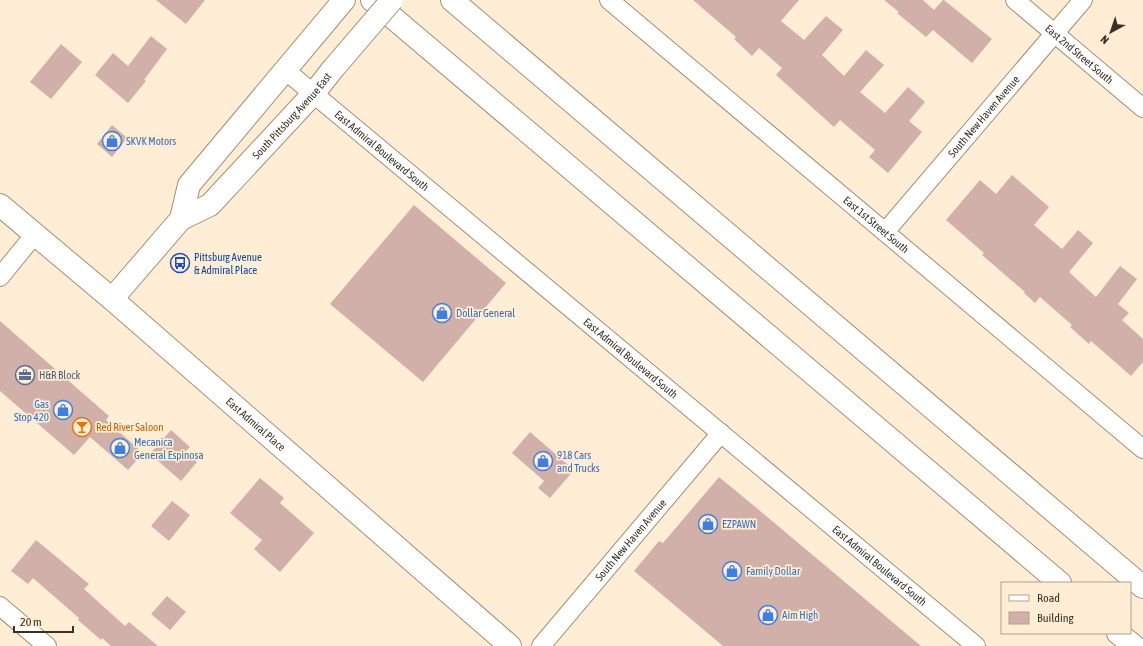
<svg xmlns="http://www.w3.org/2000/svg" width="1143" height="646" font-family="'Asap Condensed',sans-serif">
<rect width="100%" height="100%" fill="#ffedd5"/>
<path fill="#d2b0aa" d="M156 0H205L186 24Z
M693 0H799L781 21 804 40 826 16 843 30 822 55 844 76 866 50 884 65 860 92 885 113 908 87 925 102 909 121 922 132 888 173 869 157 875 150 840 120 834 127 776 75 782 68 759 48 752 56 734 39 736 37Z
M884 0H923L934 10 943 0H944L992 39 972 63 933 30 926 37 897 13 899 12Z
M151 36 167 49 144 80 146 81 128 103 95 75 113 53 128 66Z
M61 44 82 62 51 99 30 82Z
M112 125 127 138 112 157 97 144Z
M1012 175 1049 207 1034 225 1062 249 1078 230 1093 243 1069 272 1096 297 1120 266 1137 279 1118 304 1129 313 1122 320 1143 339V362L1131 376 1091 341 1089 344 1070 327 1072 325 1040 297 1035 303 1024 293 1025 292 982 255 984 253 946 220 980 180 996 194Z
M414 205 506 283 423 382 330 304Z
M0 321 109 416 106 420 143 453 128 470 90 437 74 455 0 391Z
M171 430 190 447 185 452 197 462 181 481 150 454Z
M530 432 574 470 550 498 538 488 544 481 512 453Z
M719 477 753 505 921 646H723L634 571 659 541 663 543Z
M260 478 284 498 280 503 314 533 280 572 254 549 262 540 230 513Z
M172 501 190 515 169 541 151 526Z
M36 540 89 584 84 589 125 626 129 622 158 646H111L102 638 101 640 78 620 79 618 33 578 28 584 11 571Z
M167 596 186 612 170 630 151 614Z"/>
<g fill="none" stroke-linecap="round" stroke-linejoin="round">
<g stroke="#a38f73" stroke-width="20">
<g id="minor">
<path id="s1" d="M609 0 1143 449"/>
<path id="s2" d="M1015 0 1143 108"/>
<path id="s3" d="M285 70 976 646"/>
<path id="s4" d="M885 232 1083 0"/>
<path d="M0 277 35 234"/>
<path d="M0 606 47 646"/>
<path id="s5" d="M541 646 721 433"/>
</g>
</g>
<g stroke="#a38f73" stroke-width="24">
<g id="tertiary">
<path d="M181 219 189 185 344 0"/>
<path id="s6" d="M112 299 181 219 210 205 314 93 332 70"/>
</g>
</g>
<g stroke="#a38f73" stroke-width="24">
<g id="secondary">
<path id="s7" d="M0 205 112 299 510 646"/>
</g>
</g>
<g stroke="#a38f73" stroke-width="24">
<path id="motorway" d="M372 0 1060 583
M452 0 1143 587
M1118 633 1134 646"/>
</g>
<use href="#minor" stroke="#fff" stroke-width="18"/>
<use href="#tertiary" stroke="#fff" stroke-width="22"/>
<use href="#secondary" stroke="#fff" stroke-width="22"/>
<use href="#motorway" stroke="#fff" stroke-width="22"/>
<g stroke="#a38f73" stroke-width="24" stroke-linecap="butt">
<path id="tertiary-bridge" d="M332 70 392 0"/>
</g>
<use href="#tertiary-bridge" stroke="#fff" stroke-width="22"/>
</g>
<defs>
<g id="shop-ring" transform="scale(1)"><circle r="9.5" fill="#ffedd5" stroke="#3f7fe0" stroke-width="1.5"/><path d="M-5-2.5h2.3a2.7 3.5 0 0 1 5.4 0H5L5.5 6h-11ZM-1.5-2.5h3a1.5 2.3 0 0 0-3 0Z" fill="#3f7fe0"/></g>
<g id="bus-ring" transform="scale(1)"><circle r="9.5" fill="#ffedd5" stroke="#1a4fb4" stroke-width="1.5"/><path d="M-5-6H5V4H4V6H2V4H-2V6H-4V4H-5ZM-3.5-4V0h7V-4ZM-3.5 1.2v1.5H-2V1.2ZM2 1.2v1.5H3.5V1.2Z" fill="#1a4fb4"/></g>
<g id="office-ring" transform="scale(1)"><circle r="9.5" fill="#ffedd5" stroke="#5c6f8a" stroke-width="1.5"/><path d="M-6-3h4V-5.5h4V-3h4V5H-6ZM-1-4.5V-3h2v-1.5ZM-6 0V1H6V0Z" fill="#5c6f8a"/></g>
<g id="bar-ring" transform="scale(1)"><circle r="9.5" fill="#ffedd5" stroke="#e8710a" stroke-width="1.5"/><path d="M-6-5H6L.8 .8V4.5H3.5V6h-7V4.5H-.8V.8Z" fill="#e8710a"/></g>
</defs>
<g fill-rule="evenodd">
<use href="#shop-ring" x="112" y="141"/>
<use href="#bus-ring" x="180" y="263"/>
<use href="#shop-ring" x="442" y="313"/>
<use href="#office-ring" x="25" y="375"/>
<use href="#shop-ring" x="63" y="410"/>
<use href="#bar-ring" x="82" y="427"/>
<use href="#shop-ring" x="120" y="448"/>
<use href="#shop-ring" x="543" y="461"/>
<use href="#shop-ring" x="708" y="524"/>
<use href="#shop-ring" x="732" y="571"/>
<use href="#shop-ring" x="768" y="615"/>
</g>
<g text-anchor="middle" dominant-baseline="central" stroke-width="3.5" stroke-linejoin="round" paint-order="stroke">
<g font-size="11" fill="#393125" stroke="#ffedd5">
<text stroke="none"><textPath href="#s2" startOffset="84">East 2nd Street South</textPath></text>
<text stroke="none"><textPath href="#s6" startOffset="259">South Pittsburg Avenue East</textPath></text>
<text stroke="none"><textPath href="#s4" startOffset="152">South New Haven Avenue</textPath></text>
<text stroke="none"><textPath href="#s3" startOffset="126">East Admiral Boulevard South</textPath></text>
<text stroke="none"><textPath href="#s1" startOffset="349">East 1st Street South</textPath></text>
<text stroke="none"><textPath href="#s3" startOffset="450">East Admiral Boulevard South</textPath></text>
<text stroke="none"><textPath href="#s7" startOffset="337">East Admiral Place</textPath></text>
<text stroke="none"><textPath href="#s5" startOffset="139">South New Haven Avenue</textPath></text>
<text stroke="none"><textPath href="#s3" startOffset="774">East Admiral Boulevard South</textPath></text>
</g>
<g font-size="11" fill="#366cbe" stroke="#ffedd5" text-anchor="start">
<text x="126" y="141">SKVK Motors</text>
<text x="456" y="313">Dollar General</text>
<text x="49" y="404" text-anchor="end">Gas<tspan x="49" dy="13">Stop 420</tspan></text>
<text x="134" y="442">Mecanica<tspan x="134" dy="13">General Espinosa</tspan></text>
<text x="557" y="455">918 Cars<tspan x="557" dy="13">and Trucks</tspan></text>
<text x="722" y="524">EZPAWN</text>
<text x="746" y="571">Family Dollar</text>
<text x="782" y="615">Aim High</text>
</g>
<g font-size="11" fill="#164399" stroke="#ffedd5" text-anchor="start">
<text x="194" y="257">Pittsburg Avenue<tspan x="194" dy="13">&amp; Admiral Place</tspan></text>
</g>
<g font-size="11" fill="#4e5e75" stroke="#ffedd5" text-anchor="start">
<text x="39" y="375">H&amp;R Block</text>
</g>
<g font-size="11" fill="#c56008" stroke="#ffedd5" text-anchor="start">
<text x="96" y="427">Red River Saloon</text>
</g>
</g>
<rect x="1001" y="582" width="130" height="52" fill="#ffedd5" stroke="#b0a28f"/>
<rect x="1009" y="595" width="20" height="6" fill="#ffffff" stroke="#b0a28f"/>
<text x="1037" y="602" font-size="12" fill="#393125">Road</text>
<rect x="1009" y="612" width="20" height="12" fill="#d2b0aa" stroke="#b0a28f"/>
<text x="1037" y="622" font-size="12" fill="#393125">Building</text>
<g transform="translate(1111 32) rotate(220)" stroke="#ffedd5" stroke-width="3" paint-order="stroke">
<path d="M0-3L7 15L0 10L-7 15Z" fill="#393125"/>
<text y="-6" font-size="11" font-weight="bold" text-anchor="middle" fill="#393125">N</text>
</g>
<path d="M14 626v6h59v-6" fill="none" stroke="#393125" stroke-width="2"/>
<text x="20" y="626" font-size="12" fill="#393125" stroke="#ffedd5" stroke-width="3" paint-order="stroke">20 m</text>
</svg>
